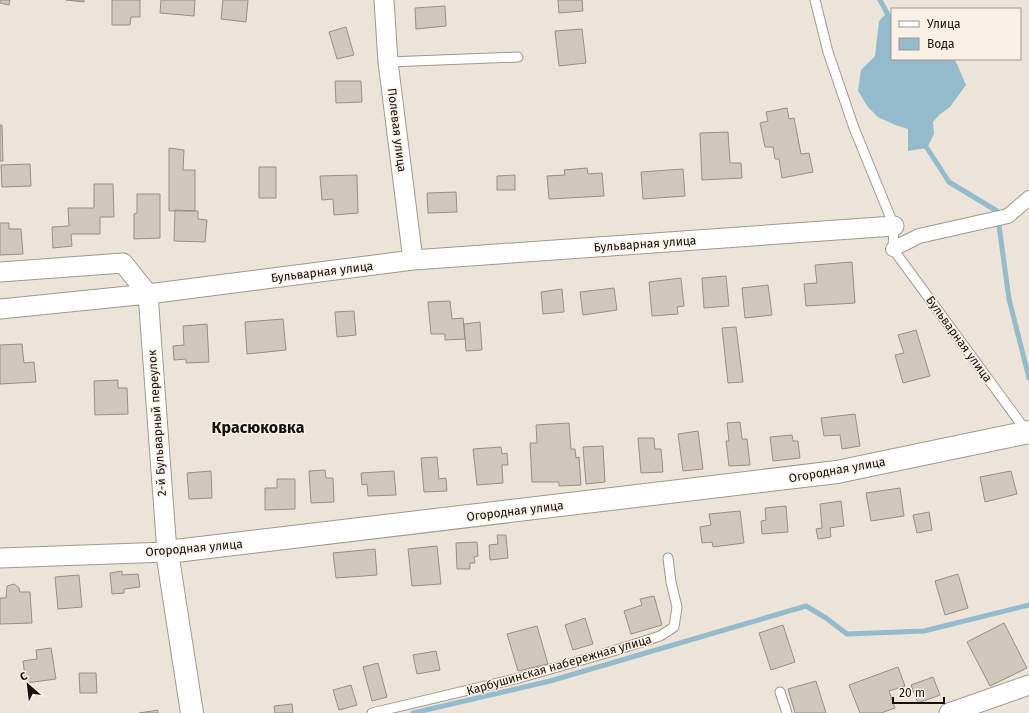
<svg xmlns="http://www.w3.org/2000/svg" width="1029" height="713" font-family="'Fira Sans',sans-serif">
<rect width="100%" height="100%" fill="#ece4d9"/>
<path fill="#94bbcc" d="M887 13 892 14V59H954L957 64 966 85 950 107 939 115 933 122 934 134 927 148 908 151V129L895 125 878 117 868 107 858 91 861 70 875 56 879 21Z"/>
<g fill="none" stroke-linecap="round" stroke-linejoin="round">
<path stroke="#94bbcc" stroke-width="5" d="M880 0 887 13
M927 148 949 182 997 211 1009 299 1029 378
M413 713 550 681 806 606 826 618 847 634 924 631 1029 605"/>
</g>
<path fill="#cfc7bc" stroke="#978f85" d="M0 0H10L9 5 0 3Z
M66 0H84V2Z
M112 0H140V17H131L130 25H112Z
M161 0H195L194 16 160 13Z
M223 0H248L246 22 221 19Z
M558 0H582L583 11 559 13Z
M445 6 446 26 416 29 415 8Z
M346 27 354 55 337 59 329 32Z
M582 29 586 63 559 66 555 31Z
M335 81H361L362 102 336 103Z
M787 108 789 119 794 118 801 154 809 153 813 172 782 178 779 159H775L773 147H765L760 123 768 121 766 112Z
M0 125H2L3 161H0Z
M728 132 730 163H741L742 178 702 180 700 133Z
M169 148 184 150 183 170H195V211H169Z
M30 164 31 186 2 187 1 165Z
M259 167H276V198H259Z
M587 168 588 174 602 173 604 196 549 199 547 176 565 175 564 170Z
M683 169 685 196 643 199 641 172Z
M357 175 358 213 334 215 333 199 322 200 320 176Z
M515 175V190H497V176Z
M94 184H113L114 217H100V234H71L72 246 53 248 52 227 69 226 68 208H94Z
M456 192 457 212 428 213 427 193Z
M137 194H160V238L134 239V214L137 213Z
M175 210 198 211V219L207 220 205 242 174 241Z
M0 223H9V229H21L23 254 0 255Z
M852 262 855 303 806 306 804 284 817 283 815 265Z
M726 276 729 306 704 308 702 278Z
M681 278 684 306 677 307 678 314 652 316 649 282Z
M768 285 772 315 745 318 742 288Z
M614 288 617 310 583 315 580 292Z
M562 289 564 312 543 314 541 292Z
M450 301 452 319 463 318 465 339 445 340V334H431L428 302Z
M354 311 356 335 337 337 335 312Z
M283 319 286 350 247 354 245 322Z
M480 322 482 350 466 351 464 324Z
M207 324 209 362 186 363V359L174 360 173 346 184 345 183 326Z
M736 327 743 382 728 383 722 328Z
M916 330 930 376 903 383 895 355 904 353 898 335Z
M22 344 24 363 34 362 36 382 0 384V345Z
M118 380V388H127L128 414 95 415 94 381Z
M855 414 860 446 842 449 840 435 824 436 821 418Z
M740 422 742 439H747L750 465 729 466 726 441H729L727 423Z
M569 423 571 449H575L576 458 579 457 581 485 559 486V482H532L530 443H537L536 425Z
M698 431 703 469 683 471 678 434Z
M792 435 793 441H798L800 458 773 461 770 437Z
M638 438H654L655 449H661L663 472 641 473Z
M603 446 605 482 586 484 583 447Z
M501 447 502 454 507 453 508 465H502L503 483 477 485 473 449Z
M437 457 439 479 446 478 447 491 424 492 421 458Z
M325 470 326 478H333L334 502 311 503 309 471Z
M211 471 212 498 189 499 187 473Z
M394 471 396 495 368 496 367 484 362 485 361 473Z
M1011 471 1017 494 985 502 980 477Z
M277 479H295V509L265 510V488H277Z
M900 488 904 516 871 521 866 493Z
M841 501 844 526 830 528 831 537 818 539 816 529 822 528 820 504Z
M786 506 788 532 762 534 761 521 766 520 765 508Z
M740 511 744 543 713 547 712 542 702 543 700 527 711 525 709 514Z
M929 512 932 530 917 533 913 515Z
M497 535H506L508 558 490 560 489 545 498 544Z
M477 542 478 556 474 557 475 563H470V569H457L456 543Z
M437 546 441 584 412 586 408 549Z
M375 549 377 575 336 578 333 553Z
M122 571V575L138 574 140 587 124 589V593L112 594 110 573Z
M958 574 968 608 945 615 935 581Z
M79 575 82 607 58 609 55 577Z
M14 584 19 588 20 592H30L32 623 0 624V598H6L7 586Z
M654 596 662 625 631 634 624 611 642 605 640 599Z
M585 618 593 644 573 650 565 625Z
M1004 623 1027 668 990 686 967 642Z
M783 625 795 662 771 670 759 633Z
M537 626 548 664 518 671 507 634Z
M51 648 56 679 26 683 23 661 37 659 36 650Z
M436 651 440 670 417 674 413 655Z
M378 663 387 697 372 701 363 667Z
M898 667 905 686 889 691 895 708 881 713H860L849 685Z
M79 673H96L97 693H80Z
M933 677 940 695 918 703 911 685Z
M816 681 826 713H795L788 689Z
M351 685 357 705 339 710 333 690Z
M292 704 293 713H275L274 706Z
M158 710V713H139Z"/>
<g fill="none" stroke-linecap="round" stroke-linejoin="round">
<g stroke="#a1998f" stroke-width="11">
<path id="service" d="M815 0 828 52 854 128 894 226 893 249 1027 432
M388 62 518 57
M780 692 787 713
M372 713 519 678 610 652 660 636 674 627 677 607 671 582 668 558"/>
</g>
<g stroke="#a1998f" stroke-width="16">
<path id="pedestrian" d="M893 249 919 236 1008 216 1029 198"/>
</g>
<g stroke="#a1998f" stroke-width="21">
<path id="minor" d="M384 0 388 62 413 260
M0 272 123 263 148 294 167 552 0 558
M0 309 148 294 413 260 894 226
M949 713 1029 685"/>
</g>
<g stroke="#a1998f" stroke-width="24">
<path id="tertiary" d="M192 713 167 552 837 472 1029 432"/>
</g>
<use href="#service" stroke="#fff" stroke-width="9"/>
<use href="#pedestrian" stroke="#fff" stroke-width="14"/>
<use href="#minor" stroke="#fff" stroke-width="19"/>
<use href="#tertiary" stroke="#fff" stroke-width="22"/>
</g>
<g text-anchor="middle" dominant-baseline="central" stroke-width="3" stroke-linejoin="round" paint-order="stroke">
<g font-size="12" fill="#14110d" stroke="#faf1e6">
<text transform="translate(397 130) rotate(83)">Полевая улица</text>
<text transform="translate(645 244) rotate(-4)">Бульварная улица</text>
<text transform="translate(322 272) rotate(-7)">Бульварная улица</text>
<text transform="translate(959 339) rotate(54)">Бульварная улица</text>
<text transform="translate(157 423) rotate(-94)">2-й Бульварный переулок</text>
<text transform="translate(837 470) rotate(-10)">Огородная улица</text>
<text transform="translate(515 511) rotate(-7)">Огородная улица</text>
<text transform="translate(194 548) rotate(-5)">Огородная улица</text>
<text transform="translate(559 665) rotate(-16)">Карбушинская набережная улица</text>
</g>
<g font-size="16" font-weight="bold" fill="#14110d" stroke="#faf1e6">
<text x="258" y="427">Красюковка</text>
</g>
</g>
<rect x="891" y="8" width="130" height="52" fill="#faf1e6" stroke="#9e978f"/>
<rect x="899" y="21" width="20" height="6" fill="#ffffff" stroke="#9e978f"/>
<text x="927" y="28" font-size="12" fill="#14110d">Улица</text>
<rect x="899" y="38" width="20" height="12" fill="#94bbcc" stroke="#9e978f"/>
<text x="927" y="48" font-size="12" fill="#14110d">Вода</text>
<g transform="translate(28 685) rotate(332)" stroke="#faf1e6" stroke-width="3" paint-order="stroke">
<path d="M0-3L7 15L0 10L-7 15Z" fill="#14110d"/>
<text y="-6" font-size="11" font-weight="bold" text-anchor="middle" fill="#14110d">С</text>
</g>
<path d="M893 697v6h51v-6" fill="none" stroke="#14110d" stroke-width="2"/>
<text x="899" y="697" font-size="12" fill="#14110d" stroke="#faf1e6" stroke-width="3" paint-order="stroke">20 m</text>
</svg>
